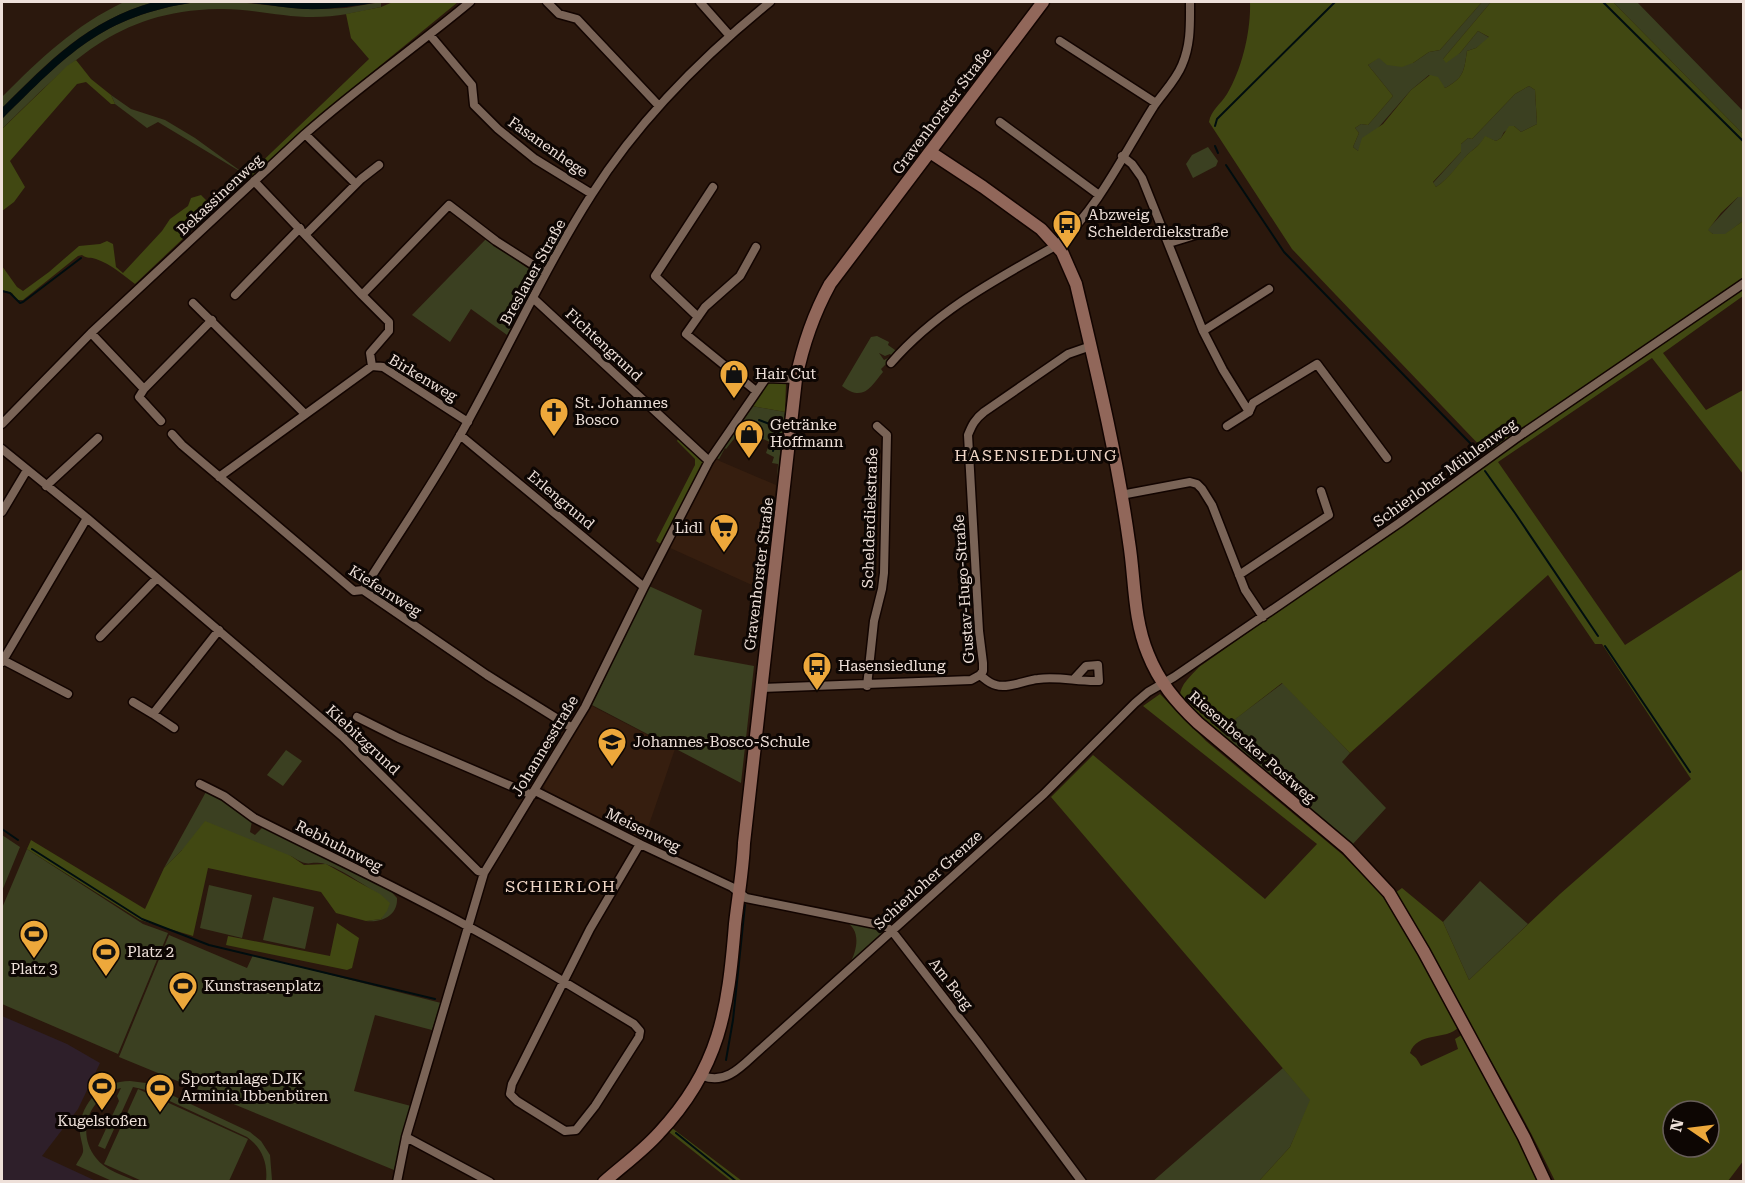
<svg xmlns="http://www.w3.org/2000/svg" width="1745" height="1183" font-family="'Roboto Serif',serif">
<rect width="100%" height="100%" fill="#2b180d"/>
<path fill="#361e0f" d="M715 459 776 485 763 590 668 547Z
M592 706 675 749 643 842 546 793 544 786Z"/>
<path fill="#2e1f2a" d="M2 1016 67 1044 100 1063 78 1109 42 1156 96 1181H2Z"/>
<path fill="#3b4021" d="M124 2H154C87 21 49 61 2 108V97C40 59 75 25 124 2Z
M196 2H238L302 9H324L346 8 381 2V7C359 12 336 17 313 17 281 17 250 8 218 9 115 11 70 63 2 129V119C67 55 101 16 196 2Z
M1482 2H1491L1443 59 1460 53 1478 31 1490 38 1476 48 1467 51C1464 71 1464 78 1445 88L1429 75 1411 90 1358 151 1353 147 1359 133 1355 128 1361 124 1368 125 1393 96 1368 65 1379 57 1413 63 1429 52 1440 50Z
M1613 2H1637L1743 111V134Z
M1529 86 1535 90 1537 124 1521 132 1514 126 1504 132 1501 138 1496 141 1485 137C1480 145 1475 148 1468 154 1457 166 1450 178 1436 187L1433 183 1461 152V144L1468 138 1472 139 1515 94Z
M111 95 131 109 165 120 195 138 246 175 158 122 147 128 115 104Z
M1208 147 1218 161 1216 166 1193 178 1186 164 1192 155Z
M1738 197H1743V221L1726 234H1713L1707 230Z
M486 239 539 276 507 335 471 309 450 342 412 315Z
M877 336 889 342 888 345 895 350 896 353 892 356 890 354 885 356 879 353 884 360 890 357 891 359 881 369 883 372C871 386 864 403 842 386L871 337Z
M752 406 785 412 777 479 778 464 772 463 774 457 766 453 770 442 756 436 760 427 748 421 726 449 725 448 719 459 716 458Z
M649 586 702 610 694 655 754 666 741 783 592 705Z
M1283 683 1350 753 1342 762 1386 808 1352 845 1219 731Z
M286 750 302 761 283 786 267 775Z
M207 790 252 821 250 832 255 835 263 827 387 887 397 898C398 916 381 923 366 921L381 919 389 903C380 894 336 866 325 864 307 860 311 869 291 856L182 850 164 868Z
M2 835 20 847 2 891Z
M27 849 143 924 168 933 118 1054 2 1004V908Z
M1480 881 1528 924 1469 980 1443 922Z
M209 885 252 895 242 938 200 928Z
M273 897 314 907 305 949 263 940Z
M844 921 878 929 882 933 850 963C858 949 861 928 844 921Z
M169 935 247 968 253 955 441 1003 432 1030 375 1015 354 1091 411 1106 394 1170 119 1057Z
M1283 1068 1311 1100 1290 1147 1259 1181 1152 1182Z
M130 1081 146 1083 250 1132 261 1141 270 1155 272 1180 275 1181H266C268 1163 262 1148 247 1137L146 1090 133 1087 105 1149 98 1146 119 1101 117 1096 121 1088C90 1095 75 1132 96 1158 105 1170 122 1175 136 1181H112L76 1165C78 1161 82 1156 83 1152 84 1146 79 1136 80 1129 81 1102 102 1081 130 1081Z
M138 1089 248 1139 229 1181H142L104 1164Z"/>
<path fill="#414812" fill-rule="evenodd" d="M393 2H458L332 105 248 181 245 178 369 59 351 38 346 14 381 7Z
M1250 2H1482L1440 50 1429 52 1413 63 1402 67 1387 65 1379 58 1368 65 1393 96 1368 125 1361 124 1355 128 1359 133 1353 147 1358 151 1362 138 1383 124 1411 90 1430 75 1438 77 1445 88C1464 78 1464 71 1467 51L1476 48 1489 37 1478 31 1460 53 1446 63 1443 59 1491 2H1613L1743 134V197H1738L1721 213 1708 230 1713 234H1725L1743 221V278L1491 451 1484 450 1292 249 1209 122C1211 110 1221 104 1227 94 1242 69 1251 31 1250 2ZM1529 86 1535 90 1537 124 1521 132 1514 126H1509L1501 138 1496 141 1485 136C1480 145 1475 148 1468 154 1456 166 1451 177 1436 187L1433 182 1461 152V144L1468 138 1472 139 1515 94Z
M76 60 91 79 111 95 115 104H111L86 82 77 84 10 161 25 187 14 202 2 211V129L67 66Z
M201 195 211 205 209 214 135 284C123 275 111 264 96 259 91 257 87 259 82 255L78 256 23 300H17L12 293 2 290V266L17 287 23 291 49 272 79 246 100 244 107 241 113 244 116 267 123 273 162 231 170 219 188 206 191 198Z
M1743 287V296L1663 353 1706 410 1743 390V474L1652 358 1498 462 1625 645 1743 569 1744 1160 1728 1181H1555C1525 1118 1489 1057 1454 996 1434 962 1417 926 1395 893L1402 888 1443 922 1469 980 1560 894 1691 779 1602 644H1595L1548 575 1350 753 1282 683 1220 731 1270 775 1268 776 1217 733 1180 698C1179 685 1191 676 1199 667L1481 469 1492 458ZM1673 1111H1709V1147H1673Z
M771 382 786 384 785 412 752 406 760 391Z
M678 439 700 458 704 465 662 545 656 541 695 465V459L677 441Z
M1160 694 1206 741 1343 855 1388 901 1415 946 1459 1027C1446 1041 1417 1031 1410 1053L1416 1058 1421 1066 1458 1049 1455 1039 1463 1034 1541 1181H1259L1290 1147 1310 1100 1051 797 1093 755 1265 899 1317 844 1143 706Z
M205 821 291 856 304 865 326 864 380 894 390 903 387 911 381 919 366 921 336 913 321 892 208 868 193 936 140 920 27 849 31 840 145 909 164 868 182 850Z
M337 923 359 938 352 968 347 970 226 945 228 936 330 956Z
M672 1128 742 1181H731L669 1132Z"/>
<path fill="#000d0f" d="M154 2H196C101 16 67 55 2 119V108C50 61 87 21 154 2Z
M238 2H380C354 6 330 10 304 9 282 8 260 3 238 2Z"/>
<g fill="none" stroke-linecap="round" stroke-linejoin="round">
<path stroke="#000d0f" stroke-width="2" d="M1603 2 1744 142
M1215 126 1217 119 1335 2
M1215 146 1218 153
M1226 165 1284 252 1471 444 1477 456
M2 291 10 293 20 303 23 302 81 258
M759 420 780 428 773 451
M1485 471 1515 513 1598 636
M1605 646 1690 772
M2 829 18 840
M32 849 142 919 209 945 435 999
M726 1060 733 1020 745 905
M676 1133 737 1182"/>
<g stroke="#120400" stroke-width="11">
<path id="street" d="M547 2 559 14 577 19 659 106
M700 2 730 36
M430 35 472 85 474 105 498 129 535 159 592 194
M1060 41 1156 103
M1000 122 1099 195
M305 134 356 184
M1122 156 1132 164 1142 178 1203 331 1223 370 1249 412 1227 426
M254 181 362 295 449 205 496 241 546 273
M306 234 361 179 379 165
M1169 243 1218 228
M756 247 740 276 705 307 686 334 756 391
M235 295 300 228
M362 295 389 322V331L370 353 372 366
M533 298 709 461
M193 303 305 414
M698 317 655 276 713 187
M1203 331 1269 289
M91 333 144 389 212 320
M891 363C937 310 997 279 1057 245 1099 208 1124 153 1154 106 1163 93 1176 80 1182 65 1191 44 1190 24 1190 2
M144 389 139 397 161 421
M1249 412 1253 403 1317 364 1387 458
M2 424 91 333 305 134C358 87 416 47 470 2
M172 434 182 445 354 591 363 590 487 675 572 728
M460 435 644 587
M2 449 87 518 343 737 478 871 484 873
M219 477 372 366 383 367 468 422
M46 486 98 438
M1121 495 1190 482 1197 484 1202 489 1212 505 1245 590 1263 617
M2 512 27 470
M1239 575 1329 515 1321 491
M363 590C398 534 437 479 468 421 510 345 546 266 592 194 639 120 702 57 770 2
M100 637 157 578
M3 660 68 694
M2 662 87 518
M980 675C985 679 990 684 996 685 1008 689 1026 680 1038 679 1059 676 1078 682 1099 681L1098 665 1086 666 1075 678
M867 686 874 621 882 589 884 573 887 435 877 426
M761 688 971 680 980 675 983 671V663L979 631 968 435C972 425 975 419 984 412L1068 354 1091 346
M133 702 153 714 219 630
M153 714 174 728
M357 717 399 738 532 795
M200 784 224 796 254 818C325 854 399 888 469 927 525 957 579 991 634 1024L640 1031 639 1037 595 1106 576 1130 565 1131 517 1101 510 1094 512 1084 590 929 640 844
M535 791 640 844 732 887 746 898 885 926 892 931 978 1042 1082 1182
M703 1076C728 1086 745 1062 763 1047L1044 794 1135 703 1148 692 1174 677 1399 523 1515 439 1744 283
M406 1137 490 1182
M397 1182 406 1137 484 873 585 707 644 587 709 461 766 378 796 379"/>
</g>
<g stroke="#120400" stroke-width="15">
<path id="secondary" d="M930 152 983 187 1041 229 1062 252 1076 284C1096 369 1117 455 1129 542 1135 579 1133 618 1148 654 1159 682 1176 702 1198 723L1347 848 1389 893 1424 952 1524 1137 1545 1182
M604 1182C622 1166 643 1151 659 1133 720 1068 728 1010 735 924 738 897 743 870 744 843L796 379C803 344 813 315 830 284L1043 2"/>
</g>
<use href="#street" stroke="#7a6457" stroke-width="8"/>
<use href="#secondary" stroke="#91675a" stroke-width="12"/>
</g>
<defs>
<g id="bus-pin" transform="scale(1.5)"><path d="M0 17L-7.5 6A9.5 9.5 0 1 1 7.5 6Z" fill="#eda83b" stroke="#0d0603"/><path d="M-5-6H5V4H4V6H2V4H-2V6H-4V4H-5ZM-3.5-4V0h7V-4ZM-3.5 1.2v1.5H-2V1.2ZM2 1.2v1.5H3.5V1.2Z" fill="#111"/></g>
<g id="shop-pin" transform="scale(1.5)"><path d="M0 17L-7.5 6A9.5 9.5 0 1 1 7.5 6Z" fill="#eda83b" stroke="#0d0603"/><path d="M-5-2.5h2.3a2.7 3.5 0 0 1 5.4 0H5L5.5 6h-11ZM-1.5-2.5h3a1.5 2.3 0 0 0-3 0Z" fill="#111"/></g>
<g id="church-pin" transform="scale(1.5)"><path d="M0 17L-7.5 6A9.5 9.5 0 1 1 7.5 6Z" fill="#eda83b" stroke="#0d0603"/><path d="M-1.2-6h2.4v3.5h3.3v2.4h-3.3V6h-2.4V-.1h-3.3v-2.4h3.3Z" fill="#111"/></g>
<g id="supermarket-pin" transform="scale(1.5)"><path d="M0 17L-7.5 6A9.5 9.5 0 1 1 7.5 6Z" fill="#eda83b" stroke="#0d0603"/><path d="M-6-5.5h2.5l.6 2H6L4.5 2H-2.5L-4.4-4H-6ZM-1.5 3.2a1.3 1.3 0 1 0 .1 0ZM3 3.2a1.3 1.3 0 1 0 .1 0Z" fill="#111"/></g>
<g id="school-pin" transform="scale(1.5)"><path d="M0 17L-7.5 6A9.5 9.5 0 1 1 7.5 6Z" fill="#eda83b" stroke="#0d0603"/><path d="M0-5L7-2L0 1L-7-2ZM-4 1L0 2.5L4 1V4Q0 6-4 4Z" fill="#111"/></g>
<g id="stadium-pin" transform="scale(1.5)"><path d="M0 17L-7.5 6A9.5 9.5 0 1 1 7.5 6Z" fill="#eda83b" stroke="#0d0603"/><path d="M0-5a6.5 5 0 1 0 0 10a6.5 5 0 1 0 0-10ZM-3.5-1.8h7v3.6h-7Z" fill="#111"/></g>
</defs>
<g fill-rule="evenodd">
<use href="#bus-pin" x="1067" y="224"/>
<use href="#shop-pin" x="734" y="374"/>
<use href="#church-pin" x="554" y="412"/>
<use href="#shop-pin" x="749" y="434"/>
<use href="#supermarket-pin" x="724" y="528"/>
<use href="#bus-pin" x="817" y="666"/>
<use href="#school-pin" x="612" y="742"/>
<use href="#stadium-pin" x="34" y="934"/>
<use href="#stadium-pin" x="106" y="952"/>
<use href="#stadium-pin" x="183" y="986"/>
<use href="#stadium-pin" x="102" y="1086"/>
<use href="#stadium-pin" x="160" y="1088"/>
</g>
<g text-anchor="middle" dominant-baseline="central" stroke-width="6" stroke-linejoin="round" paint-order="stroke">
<g font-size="15" fill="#eee0d9" stroke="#0d0603">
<text transform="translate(942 111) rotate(-53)">Gravenhorster Straße</text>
<text transform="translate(548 147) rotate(35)">Fasanenhege</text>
<text transform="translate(220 195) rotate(-43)">Bekassinenweg</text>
<text transform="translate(533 272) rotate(-61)">Breslauer Straße</text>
<text transform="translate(604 345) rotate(43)">Fichtengrund</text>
<text transform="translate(423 378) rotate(31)">Birkenweg</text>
<text transform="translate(1445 473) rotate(-36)">Schierloher Mühlenweg</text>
<text transform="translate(561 500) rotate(40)">Erlengrund</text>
<text transform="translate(870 518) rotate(-88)">Schelderdiekstraße</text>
<text transform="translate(759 574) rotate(-83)">Gravenhorster Straße</text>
<text transform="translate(964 589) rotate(-94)">Gustav-Hugo-Straße</text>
<text transform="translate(385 591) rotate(32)">Kiefernweg</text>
<text transform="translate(363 740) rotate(43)">Kiebitzgrund</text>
<text transform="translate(545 746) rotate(-59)">Johannesstraße</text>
<text transform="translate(1252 747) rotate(41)">Riesenbecker Postweg</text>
<text transform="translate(643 830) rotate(26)">Meisenweg</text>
<text transform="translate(339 846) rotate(27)">Rebhuhnweg</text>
<text transform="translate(928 880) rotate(-42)">Schierloher Grenze</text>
<text transform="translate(951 984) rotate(52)">Am Berg</text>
</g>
<g font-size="15" fill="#eee0d9" stroke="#0d0603" text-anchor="start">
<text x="1088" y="215">Abzweig<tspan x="1088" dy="17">Schelderdiekstraße</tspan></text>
<text x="755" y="374">Hair Cut</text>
<text x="575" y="403">St. Johannes<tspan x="575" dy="17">Bosco</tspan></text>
<text x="770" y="425">Getränke<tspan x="770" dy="17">Hoffmann</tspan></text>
<text x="703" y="528" text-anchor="end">Lidl</text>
<text x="838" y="666">Hasensiedlung</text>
<text x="633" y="742">Johannes-Bosco-Schule</text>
<text x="127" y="952">Platz 2</text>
<text x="34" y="969" text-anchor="middle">Platz 3</text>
<text x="204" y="986">Kunstrasenplatz</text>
<text x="181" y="1079">Sportanlage DJK<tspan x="181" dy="17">Arminia Ibbenbüren</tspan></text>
<text x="102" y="1121" text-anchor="middle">Kugelstoßen</text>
</g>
<g font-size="16" letter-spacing="1.5" fill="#f1d7c7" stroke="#0d0603">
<text x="1036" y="455">HASENSIEDLUNG</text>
<text x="561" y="886">SCHIERLOH</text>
</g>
</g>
<rect width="1745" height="1183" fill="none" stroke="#eee0d9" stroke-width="6"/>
<g transform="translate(1691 1129) rotate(284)"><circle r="28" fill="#0d0603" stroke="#675d59" stroke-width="1.5"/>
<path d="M0-4.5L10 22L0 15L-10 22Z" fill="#eda83b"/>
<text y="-9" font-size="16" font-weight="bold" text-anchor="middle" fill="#eee0d9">N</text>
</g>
</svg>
